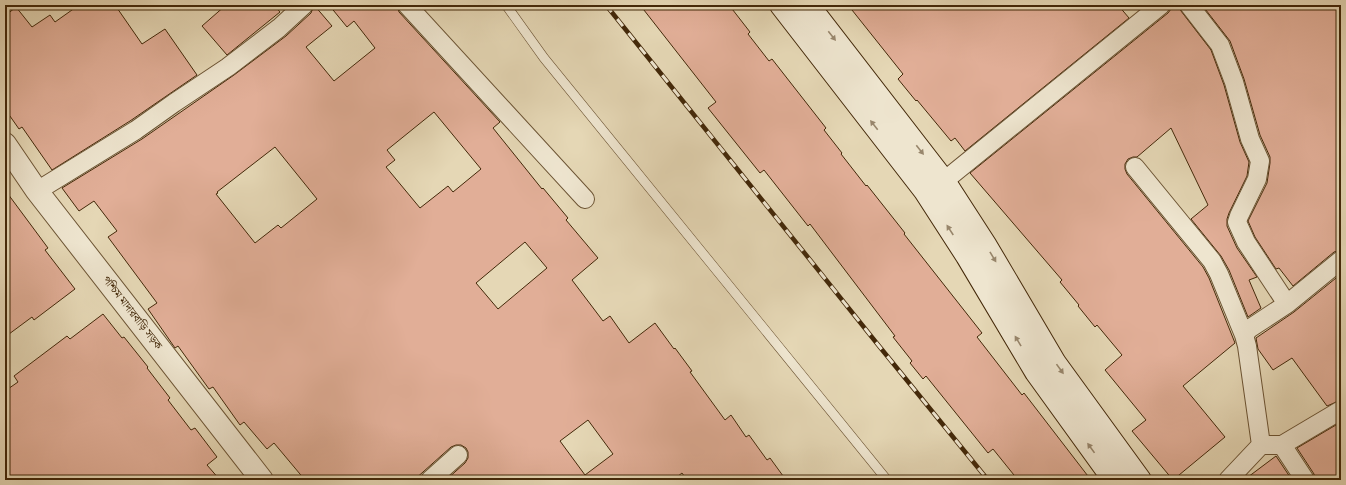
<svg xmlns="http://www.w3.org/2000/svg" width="1346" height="485" font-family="'IM FELL English','Noto Serif Bengali',serif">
<rect width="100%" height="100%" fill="#e5d7b5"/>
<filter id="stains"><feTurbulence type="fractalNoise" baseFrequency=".005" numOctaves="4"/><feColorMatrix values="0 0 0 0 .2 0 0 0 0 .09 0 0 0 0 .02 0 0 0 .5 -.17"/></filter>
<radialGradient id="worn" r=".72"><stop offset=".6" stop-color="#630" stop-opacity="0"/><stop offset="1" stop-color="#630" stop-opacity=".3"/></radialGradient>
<path fill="#e1ae97" stroke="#432809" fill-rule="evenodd" d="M79 5H115L142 44 165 29 197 75 130 121 52 170 22 127 19 129 5 109V16L16 7 32 27 50 15 55 22Z
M226 5H274L280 12 227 55 202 26Z
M314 5 332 26 306 47 334 81 375 48 354 21 347 27 329 5H397L399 12 500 122 493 128 542 189 543 188 568 218 566 220 598 258 572 280 603 321 610 316 629 343 655 323 674 349 675 348 692 371 690 372 725 420 731 415 746 437 749 435 767 460 770 458 786 480H687L682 473 673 480H446L465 463 468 458V452L466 448 461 445H456L451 447 414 480H305L274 443 267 449 244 422 240 425 213 387 209 389 178 346 175 348 148 309 157 303 108 237 117 231 94 201 79 211 62 188 142 139 234 75 286 36 311 13ZM434 112 481 169 453 192 448 186 420 208 386 167 395 160 387 150ZM275 147 317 199 281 228 278 225 255 243 216 194 218 193 217 192ZM525 242 547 268 498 309 476 283ZM588 420 613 454 585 475 560 441Z
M640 5H729L750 32 748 34 769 61 772 59 826 128 824 130 842 153 841 154 866 186 867 185 905 233 904 234 982 333 977 337 1022 395 1024 393 1091 480H1018L993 449 988 453 926 376 923 379 910 363 912 361 893 337 895 336 810 224 808 226 764 170 760 173 708 108 716 102Z
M848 5H1118L1129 18 965 151 955 138 951 141 917 100 916 101 898 79 903 74Z
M1171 5H1179L1181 11 1211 50 1224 85 1240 142 1249 162 1247 176 1229 213 1227 219V226L1237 248 1257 277 1249 280 1261 308 1248 317 1229 270 1221 256 1191 219 1208 205 1171 128 1137 157H1133L1128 159 1125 164V169L1127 174 1203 267 1209 278 1235 343 1183 386 1225 437 1173 480 1132 431 1146 420 1105 370 1122 355 1097 325 1095 327 1078 306 1079 305 1060 282 1062 280 970 173 1168 13 1171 9Z
M1202 5H1341V250L1334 252 1293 286 1279 268 1276 269 1255 237 1248 221 1267 183 1270 163V157L1260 135 1244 79 1230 41Z
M5 190 48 248 45 250 75 289 34 320 32 317 5 337Z
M1341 274V400L1327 406 1292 358 1273 370 1258 349 1256 338 1294 312Z
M103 314 122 338 124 337 148 367 147 368 170 398 168 400 191 430 195 428 217 457 207 465 220 480H5V391L18 382 14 376 67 336 70 339Z
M1341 422V480H1315L1314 474 1297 448Z
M1276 456 1292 480H1244Z"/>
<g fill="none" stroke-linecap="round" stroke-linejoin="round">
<g stroke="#6c5434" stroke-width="10">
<path id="service" d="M506 5 544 58 887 480"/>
</g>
<g stroke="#6c5434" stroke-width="20">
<path id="minor" d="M407 5 585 199
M1189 5 1220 45 1234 82 1250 139 1260 161 1257 179 1239 216 1237 222 1246 242 1287 304
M1135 167 1212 261 1219 274 1244 335
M944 181 1161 5
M37 191 136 130 174 103 228 67 279 28 304 5
M1261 445H1282L1341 410
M1282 445 1305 480
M430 480 458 455
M1228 480 1261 445 1247 346 1244 335 1249 329 1287 304 1341 260"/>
</g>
<g stroke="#6c5434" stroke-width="24">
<path id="tertiary" d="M5 144 37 191 262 480"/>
</g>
<g stroke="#432809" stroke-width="24">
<path id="secondary" d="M781 5 925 191 967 256 1036 372 1114 480
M808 5 944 181 986 246 1055 363 1140 480"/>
</g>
<use href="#service" stroke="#eee5cf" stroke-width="9"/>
<use href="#minor" stroke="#eee5cf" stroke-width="18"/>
<use href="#tertiary" stroke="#eee5cf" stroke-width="22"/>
<use href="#secondary" stroke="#eee5cf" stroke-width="22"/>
<g stroke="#432809" stroke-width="4.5">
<path id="rail" d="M606 5 879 346 988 480"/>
</g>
<use href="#rail" stroke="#eee5cf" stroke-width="3" stroke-dasharray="9" stroke-linecap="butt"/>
</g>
<defs><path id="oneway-solid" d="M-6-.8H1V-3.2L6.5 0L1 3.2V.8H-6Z"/></defs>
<g fill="#98866c">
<use href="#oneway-solid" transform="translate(832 36) rotate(52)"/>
<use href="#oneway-solid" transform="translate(874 125) rotate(-128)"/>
<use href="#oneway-solid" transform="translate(920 150) rotate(52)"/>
<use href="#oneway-solid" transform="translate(950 230) rotate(-123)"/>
<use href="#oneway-solid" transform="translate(993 257) rotate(59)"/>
<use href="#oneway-solid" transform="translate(1018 341) rotate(-121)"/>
<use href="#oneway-solid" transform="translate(1060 369) rotate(54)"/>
<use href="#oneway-solid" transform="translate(1091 448) rotate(-126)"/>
</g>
<g text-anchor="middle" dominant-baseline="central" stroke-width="3.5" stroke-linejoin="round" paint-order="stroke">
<g font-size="11" fill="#432809" stroke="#eee5cf">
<text transform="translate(132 313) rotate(52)">পশ্চিম মাদারবাড়ি সড়ক</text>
</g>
</g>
<rect width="1346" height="485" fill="none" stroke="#e5d7b5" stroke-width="20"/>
<rect x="6" y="6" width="1334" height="473" fill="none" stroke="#432809" stroke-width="2"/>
<rect x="10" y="10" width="1326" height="465" fill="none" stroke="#432809"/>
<rect width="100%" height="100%" filter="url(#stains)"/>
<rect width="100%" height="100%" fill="url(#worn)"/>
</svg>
